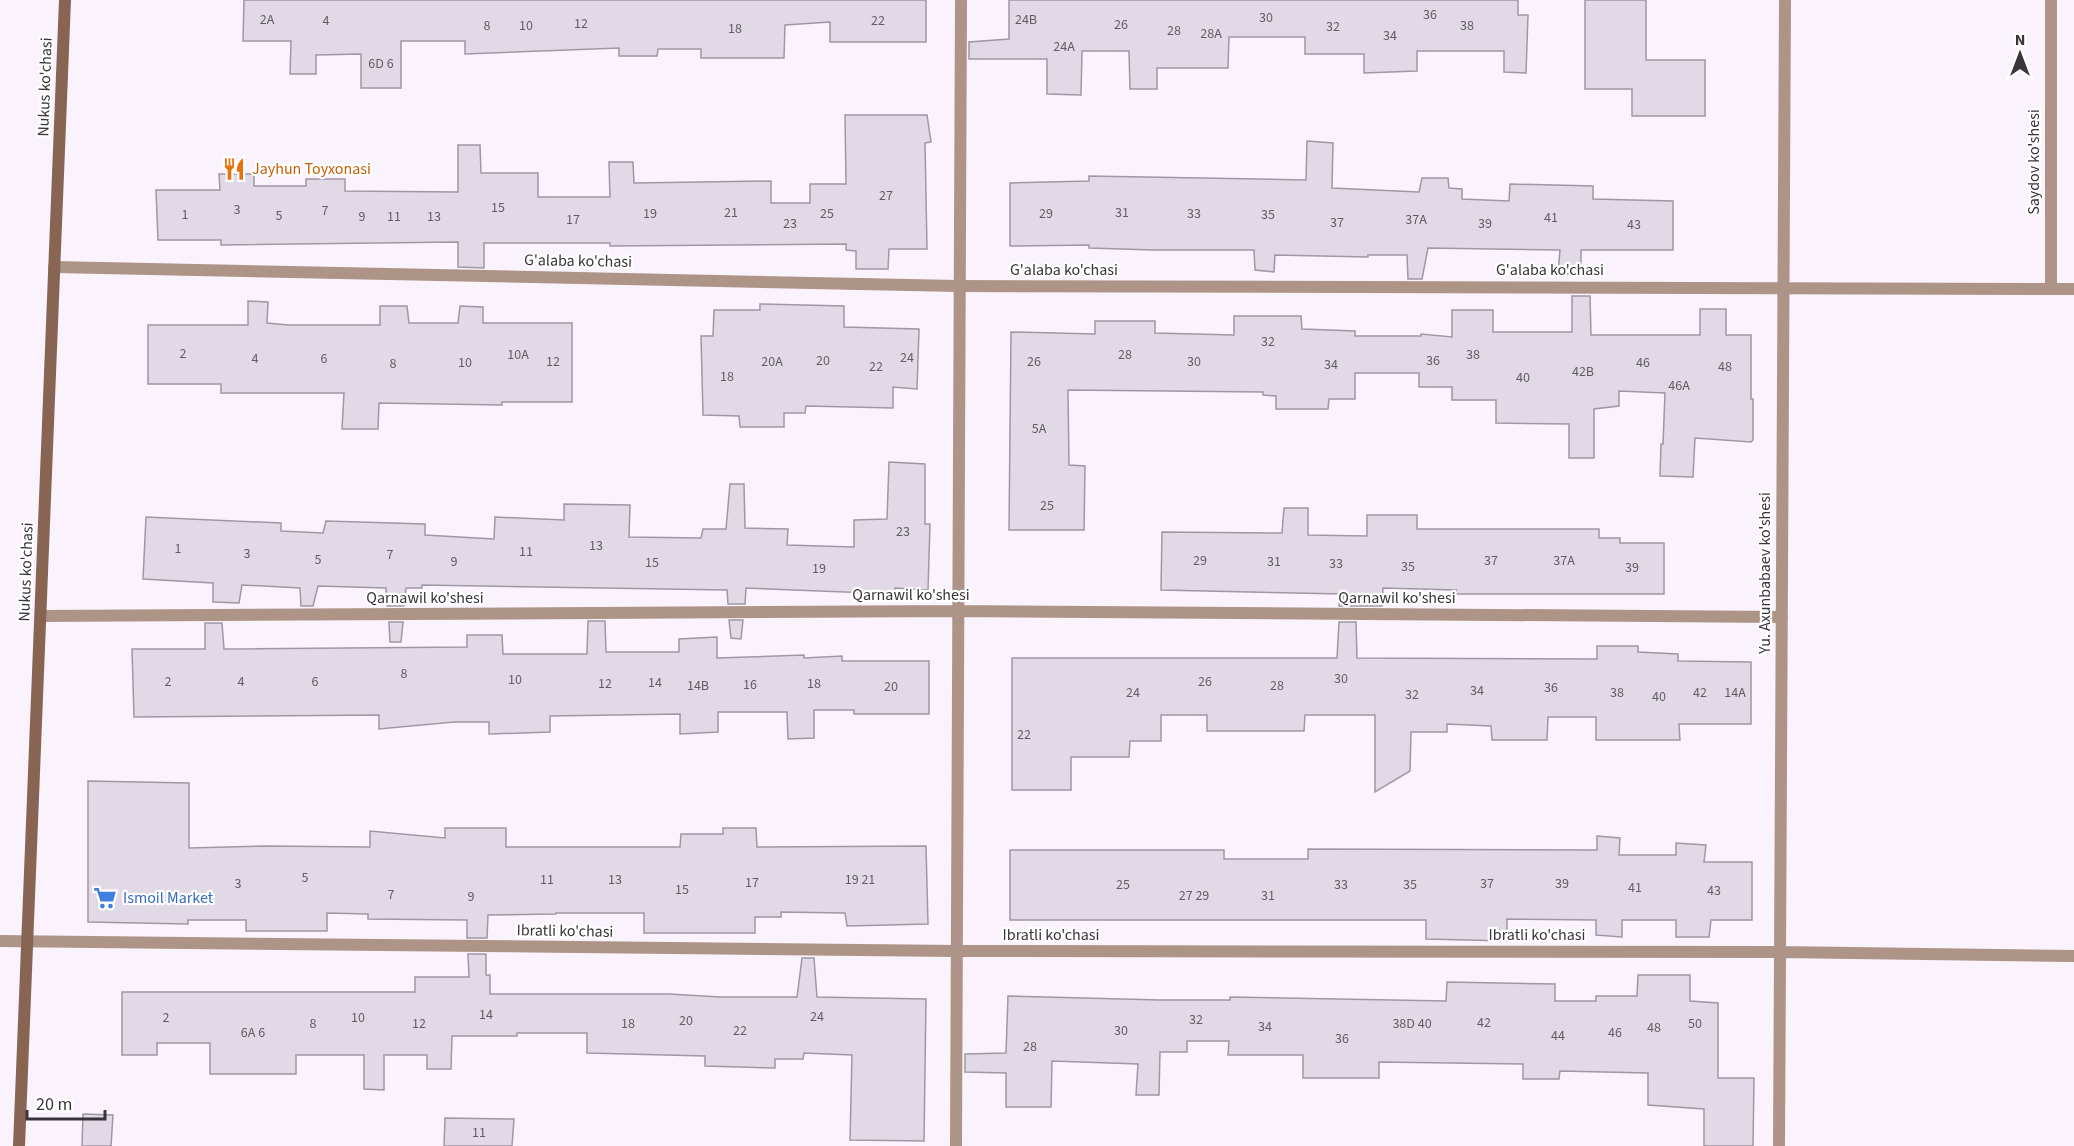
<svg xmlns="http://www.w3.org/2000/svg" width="2074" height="1146" font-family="'Source Sans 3',sans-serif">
<rect width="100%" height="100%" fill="#faf3fd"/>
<path fill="#e2d9e6" stroke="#9f97a4" stroke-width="1.5" d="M244 0H926V42H830V22L785 25 784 58H701V49H658L657 56H619V48L465 54V41H401V88H361V54L316 55V74H290L291 41H243Z
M1009 0H1518V15H1528L1526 73 1504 72V51H1417V71L1364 73V54H1305V37H1229L1228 68H1157V89H1130L1129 51H1082L1081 95 1047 94V59H969V42L1009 39Z
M1585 0H1646V60H1705V116H1632V89H1585Z
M845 115H927L931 142 925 143 927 249H889L888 269H856V251L846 250V244L610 246V243H484V268L458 267V242L221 245V240H158L156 190H220L219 174H254V186H306V179H345V191L458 192V145H480L481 173H538V197H610L609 162H633L634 183 771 181V203H810V184H846Z
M1307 141 1333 143 1332 188 1419 192 1422 178H1448L1449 188 1462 189V199L1509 201 1510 184 1593 186V199L1673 201V250H1581V274H1558L1560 250 1428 248 1422 279H1408L1407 255H1368V257L1275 255 1274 272 1255 270 1254 250H1154L1089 248V245L1010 246V183L1089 181V176L1306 180Z
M1572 296H1590L1591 335H1700V309H1726V335H1751V399H1753V440L1751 442 1695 438 1693 477 1660 476 1661 444H1663L1665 393 1619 391V406L1594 409V458H1569V424L1496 423V400H1452V387H1419V373H1355V399H1329L1328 409H1276V396L1263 395V392L1068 390 1069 465 1085 466 1084 530H1009L1011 332 1095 334V321H1155V333L1234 335V316H1301L1302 329 1355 331V336H1421V334L1452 337V310H1493V332H1572Z
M248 301 268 302 267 323 288 325H380V306H407L409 323H458L460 306 483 307V323H572V402H502V405L379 403 378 429H342L344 393H221V384H148V325H248Z
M760 304 844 306V327L919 329 917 389 893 387V408L806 406 805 413H784V427H740L739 416 703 415 701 336H713L714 310H760Z
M889 462 925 464V524H930L928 590 895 588V594L746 588 745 604H728L727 590 422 585V588H406L404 606H387L386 588 318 586 313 606H301L300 588 242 585 239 603 213 602V583L143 579 146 517 281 523V531L323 533 326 521 425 524V535L494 539 495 517 564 520V504L630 505 629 537 701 538 703 529H726L730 484H744L745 528 788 529 787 545 854 547V520L887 519Z
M1284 508H1308V535L1367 536V515H1417V529H1599V538H1620V543H1664V594H1456V590L1383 588 1382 606H1339V603H1343V594L1161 590 1162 532 1282 533Z
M729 620H743L741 639 731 638Z
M588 621H605L606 652H679V639L717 637V658L804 655V658L842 656V661H929V714H854V710H814V738L788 739 787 712H718V732L680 734V714L550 716V732L489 734V722H454L379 729V715L134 717 132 649H205V623H222L224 649 467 647V635H502L503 654H587Z
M389 622H403L401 642H390Z
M1339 622H1356L1357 658 1597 659V646H1638V652L1678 654V661L1751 662V724H1679L1680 740H1596V717H1548L1547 740H1492L1491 726 1447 724V732H1411L1410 771 1375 792V715H1305L1304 731H1207V715H1161V741H1130L1129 757H1071V790H1012V658H1337Z
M88 781 189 783V848L265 846 370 847V831L445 838V828H506V847H680L681 834H723V828H756L757 847 926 846 928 924 847 926 845 913 781 912V917H755V933H644V913H556V914L488 915 487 938H467V920L368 919V914L327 913V931H246V920H188V924L88 922Z
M1597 836 1620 838 1619 855H1676V843L1706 845 1704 862H1752V920H1711L1709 937H1676V920H1622V937L1596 935V920L1507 919V941L1426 939V920H1010V850H1224V859H1308V849L1597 850Z
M468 954H486V975H490V994H669L720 997H797L802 958H814L817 997 926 999 924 1141 850 1140 852 1055 804 1053 803 1059H775V1068L705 1066V1056L587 1053V1033H517V1036H452L451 1069H427V1055H384V1090L364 1089V1055H296V1074H210V1043H157V1055H122V992H415V977H469Z
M1638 975H1690V1001L1718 1003V1078H1754L1753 1146H1704V1109L1648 1105V1073L1560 1071 1559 1079H1523V1064L1379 1062V1078H1303V1055H1228L1229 1041H1187V1052H1160L1159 1095H1136L1138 1064 1052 1061 1051 1107H1006V1073L965 1072V1054L1006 1053 1008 996 1161 1000H1230V997L1446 1001 1447 982 1555 984V1001H1596V996H1637Z
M83 1114 113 1115 111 1146H82Z
M445 1118 514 1119 512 1146H444Z"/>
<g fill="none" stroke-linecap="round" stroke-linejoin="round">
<path stroke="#ad9487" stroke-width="12" d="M2051 0V289
M41 616 957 611 1782 617
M0 941 957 951 1780 952 2074 956
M956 1146 961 0
M1779 1146 1785 0"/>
<path stroke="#ad9487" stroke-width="12" d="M54 267 958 286 2074 289"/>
<path stroke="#886553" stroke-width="12" d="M19 1146 65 0"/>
</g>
<defs>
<g id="restaurant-bare" transform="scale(1.8)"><path d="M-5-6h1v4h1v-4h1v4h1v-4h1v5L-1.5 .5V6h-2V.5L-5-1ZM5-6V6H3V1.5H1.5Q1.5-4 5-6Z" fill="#e8710a" stroke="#fff" stroke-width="2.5" paint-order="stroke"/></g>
<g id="supermarket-bare" transform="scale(1.8)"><path d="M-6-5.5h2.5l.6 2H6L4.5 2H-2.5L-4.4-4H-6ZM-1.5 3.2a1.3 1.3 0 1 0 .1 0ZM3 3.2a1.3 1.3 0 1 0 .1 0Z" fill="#3f7fe0" stroke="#fff" stroke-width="2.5" paint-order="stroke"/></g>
</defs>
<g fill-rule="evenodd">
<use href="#restaurant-bare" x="234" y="169"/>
<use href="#supermarket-bare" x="105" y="898"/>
</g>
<g text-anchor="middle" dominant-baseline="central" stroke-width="4.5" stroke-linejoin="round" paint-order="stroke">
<g font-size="14" fill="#625d64">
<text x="1430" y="15">36</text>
<text x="1266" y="18">30</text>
<text x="267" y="20">2A</text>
<text x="1026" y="20">24B</text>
<text x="326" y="21">4</text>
<text x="878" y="21">22</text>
<text x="581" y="24">12</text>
<text x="1121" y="25">26</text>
<text x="487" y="26">8</text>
<text x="526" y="26">10</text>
<text x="1467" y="26">38</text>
<text x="1333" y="27">32</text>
<text x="735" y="29">18</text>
<text x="1174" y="31">28</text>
<text x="1211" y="34">28A</text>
<text x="1390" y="36">34</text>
<text x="1064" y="47">24A</text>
<text x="381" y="64">6D 6</text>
<text x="886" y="196">27</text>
<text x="498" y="208">15</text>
<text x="237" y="210">3</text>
<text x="325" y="211">7</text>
<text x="731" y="213">21</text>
<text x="1122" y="213">31</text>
<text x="650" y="214">19</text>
<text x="827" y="214">25</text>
<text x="1046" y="214">29</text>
<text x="1194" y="214">33</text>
<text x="185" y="215">1</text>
<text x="1268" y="215">35</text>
<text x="279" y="216">5</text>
<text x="362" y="217">9</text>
<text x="394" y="217">11</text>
<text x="434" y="217">13</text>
<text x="1551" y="218">41</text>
<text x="573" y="220">17</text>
<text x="1416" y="220">37A</text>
<text x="1337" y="223">37</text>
<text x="790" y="224">23</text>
<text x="1485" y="224">39</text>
<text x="1634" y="225">43</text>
<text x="1268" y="342">32</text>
<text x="183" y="354">2</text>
<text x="518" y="355">10A</text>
<text x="1125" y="355">28</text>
<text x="1473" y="355">38</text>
<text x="907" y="358">24</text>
<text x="255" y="359">4</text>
<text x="324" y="359">6</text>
<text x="823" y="361">20</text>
<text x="1433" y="361">36</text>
<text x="553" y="362">12</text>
<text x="772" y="362">20A</text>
<text x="1034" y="362">26</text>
<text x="1194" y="362">30</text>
<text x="465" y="363">10</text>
<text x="1643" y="363">46</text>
<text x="393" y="364">8</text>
<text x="1331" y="365">34</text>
<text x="876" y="367">22</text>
<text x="1725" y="367">48</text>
<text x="1583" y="372">42B</text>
<text x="727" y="377">18</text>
<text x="1523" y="378">40</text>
<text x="1679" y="386">46A</text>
<text x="1039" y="429">5A</text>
<text x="1047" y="506">25</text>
<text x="903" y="532">23</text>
<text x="596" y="546">13</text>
<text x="178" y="549">1</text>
<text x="526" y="552">11</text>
<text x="247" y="554">3</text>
<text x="390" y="555">7</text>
<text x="318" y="560">5</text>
<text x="1200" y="561">29</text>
<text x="1491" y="561">37</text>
<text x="1564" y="561">37A</text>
<text x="454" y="562">9</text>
<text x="1274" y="562">31</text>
<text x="652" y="563">15</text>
<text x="1336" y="564">33</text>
<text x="1408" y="567">35</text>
<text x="1632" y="568">39</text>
<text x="819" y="569">19</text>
<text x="404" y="674">8</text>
<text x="1341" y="679">30</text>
<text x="515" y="680">10</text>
<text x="168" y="682">2</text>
<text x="241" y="682">4</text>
<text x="315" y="682">6</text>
<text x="1205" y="682">26</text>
<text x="655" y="683">14</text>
<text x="605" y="684">12</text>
<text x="814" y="684">18</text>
<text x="750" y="685">16</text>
<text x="698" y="686">14B</text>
<text x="1277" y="686">28</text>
<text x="891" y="687">20</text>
<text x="1551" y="688">36</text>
<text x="1477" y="691">34</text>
<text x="1133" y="693">24</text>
<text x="1617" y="693">38</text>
<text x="1700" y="693">42</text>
<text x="1735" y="693">14A</text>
<text x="1412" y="695">32</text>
<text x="1659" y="697">40</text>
<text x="1024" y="735">22</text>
<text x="305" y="878">5</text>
<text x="547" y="880">11</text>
<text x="615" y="880">13</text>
<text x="860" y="880">19 21</text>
<text x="752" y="883">17</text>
<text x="238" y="884">3</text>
<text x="1487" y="884">37</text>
<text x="1562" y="884">39</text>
<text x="1123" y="885">25</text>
<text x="1341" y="885">33</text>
<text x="1410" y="885">35</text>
<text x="1635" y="888">41</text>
<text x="682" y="890">15</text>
<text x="1714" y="891">43</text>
<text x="391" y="895">7</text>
<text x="1194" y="896">27 29</text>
<text x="1268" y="896">31</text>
<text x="471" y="897">9</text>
<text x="486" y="1015">14</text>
<text x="817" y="1017">24</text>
<text x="166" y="1018">2</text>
<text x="358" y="1018">10</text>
<text x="1196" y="1020">32</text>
<text x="686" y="1021">20</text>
<text x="1484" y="1023">42</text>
<text x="313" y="1024">8</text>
<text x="419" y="1024">12</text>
<text x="628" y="1024">18</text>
<text x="1412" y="1024">38D 40</text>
<text x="1695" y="1024">50</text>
<text x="1265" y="1027">34</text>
<text x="1654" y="1028">48</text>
<text x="740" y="1031">22</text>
<text x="1121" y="1031">30</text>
<text x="253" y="1033">6A 6</text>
<text x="1615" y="1033">46</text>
<text x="1558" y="1036">44</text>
<text x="1342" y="1039">36</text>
<text x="1030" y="1047">28</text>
<text x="479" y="1133">11</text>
</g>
<g font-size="16" fill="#383439" stroke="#fff">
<text transform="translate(45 87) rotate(-88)">Nukus ko'chasi</text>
<text transform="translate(2034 162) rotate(-90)">Saydov ko'shesi</text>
<text transform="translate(578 261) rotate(1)">G'alaba ko'chasi</text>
<text x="1064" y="270">G'alaba ko'chasi</text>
<text x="1550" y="270">G'alaba ko'chasi</text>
<text transform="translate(26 572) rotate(-88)">Nukus ko'chasi</text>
<text transform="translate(1765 573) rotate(-90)">Yu. Axunbabaev ko'shesi</text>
<text x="911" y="595">Qarnawil ko'shesi</text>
<text x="425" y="598">Qarnawil ko'shesi</text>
<text x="1397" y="598">Qarnawil ko'shesi</text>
<text transform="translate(565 931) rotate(1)">Ibratli ko'chasi</text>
<text x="1051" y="935">Ibratli ko'chasi</text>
<text x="1537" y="935">Ibratli ko'chasi</text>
</g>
<g font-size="16" fill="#c56008" stroke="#fff" text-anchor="start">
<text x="252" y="169">Jayhun Toyxonasi</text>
</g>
<g font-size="16" fill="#366cbe" stroke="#fff" text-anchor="start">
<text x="123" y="898">Ismoil Market</text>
</g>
</g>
<g transform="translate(2020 54)" stroke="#ffffff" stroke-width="4.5" paint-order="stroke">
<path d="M0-4.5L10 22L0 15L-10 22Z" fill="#383439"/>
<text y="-9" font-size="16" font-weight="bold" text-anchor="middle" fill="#383439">N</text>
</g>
<path d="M27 1110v9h78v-9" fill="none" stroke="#383439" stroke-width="3"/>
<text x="36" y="1110" font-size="18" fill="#383439" stroke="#ffffff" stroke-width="4.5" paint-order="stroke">20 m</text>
</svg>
